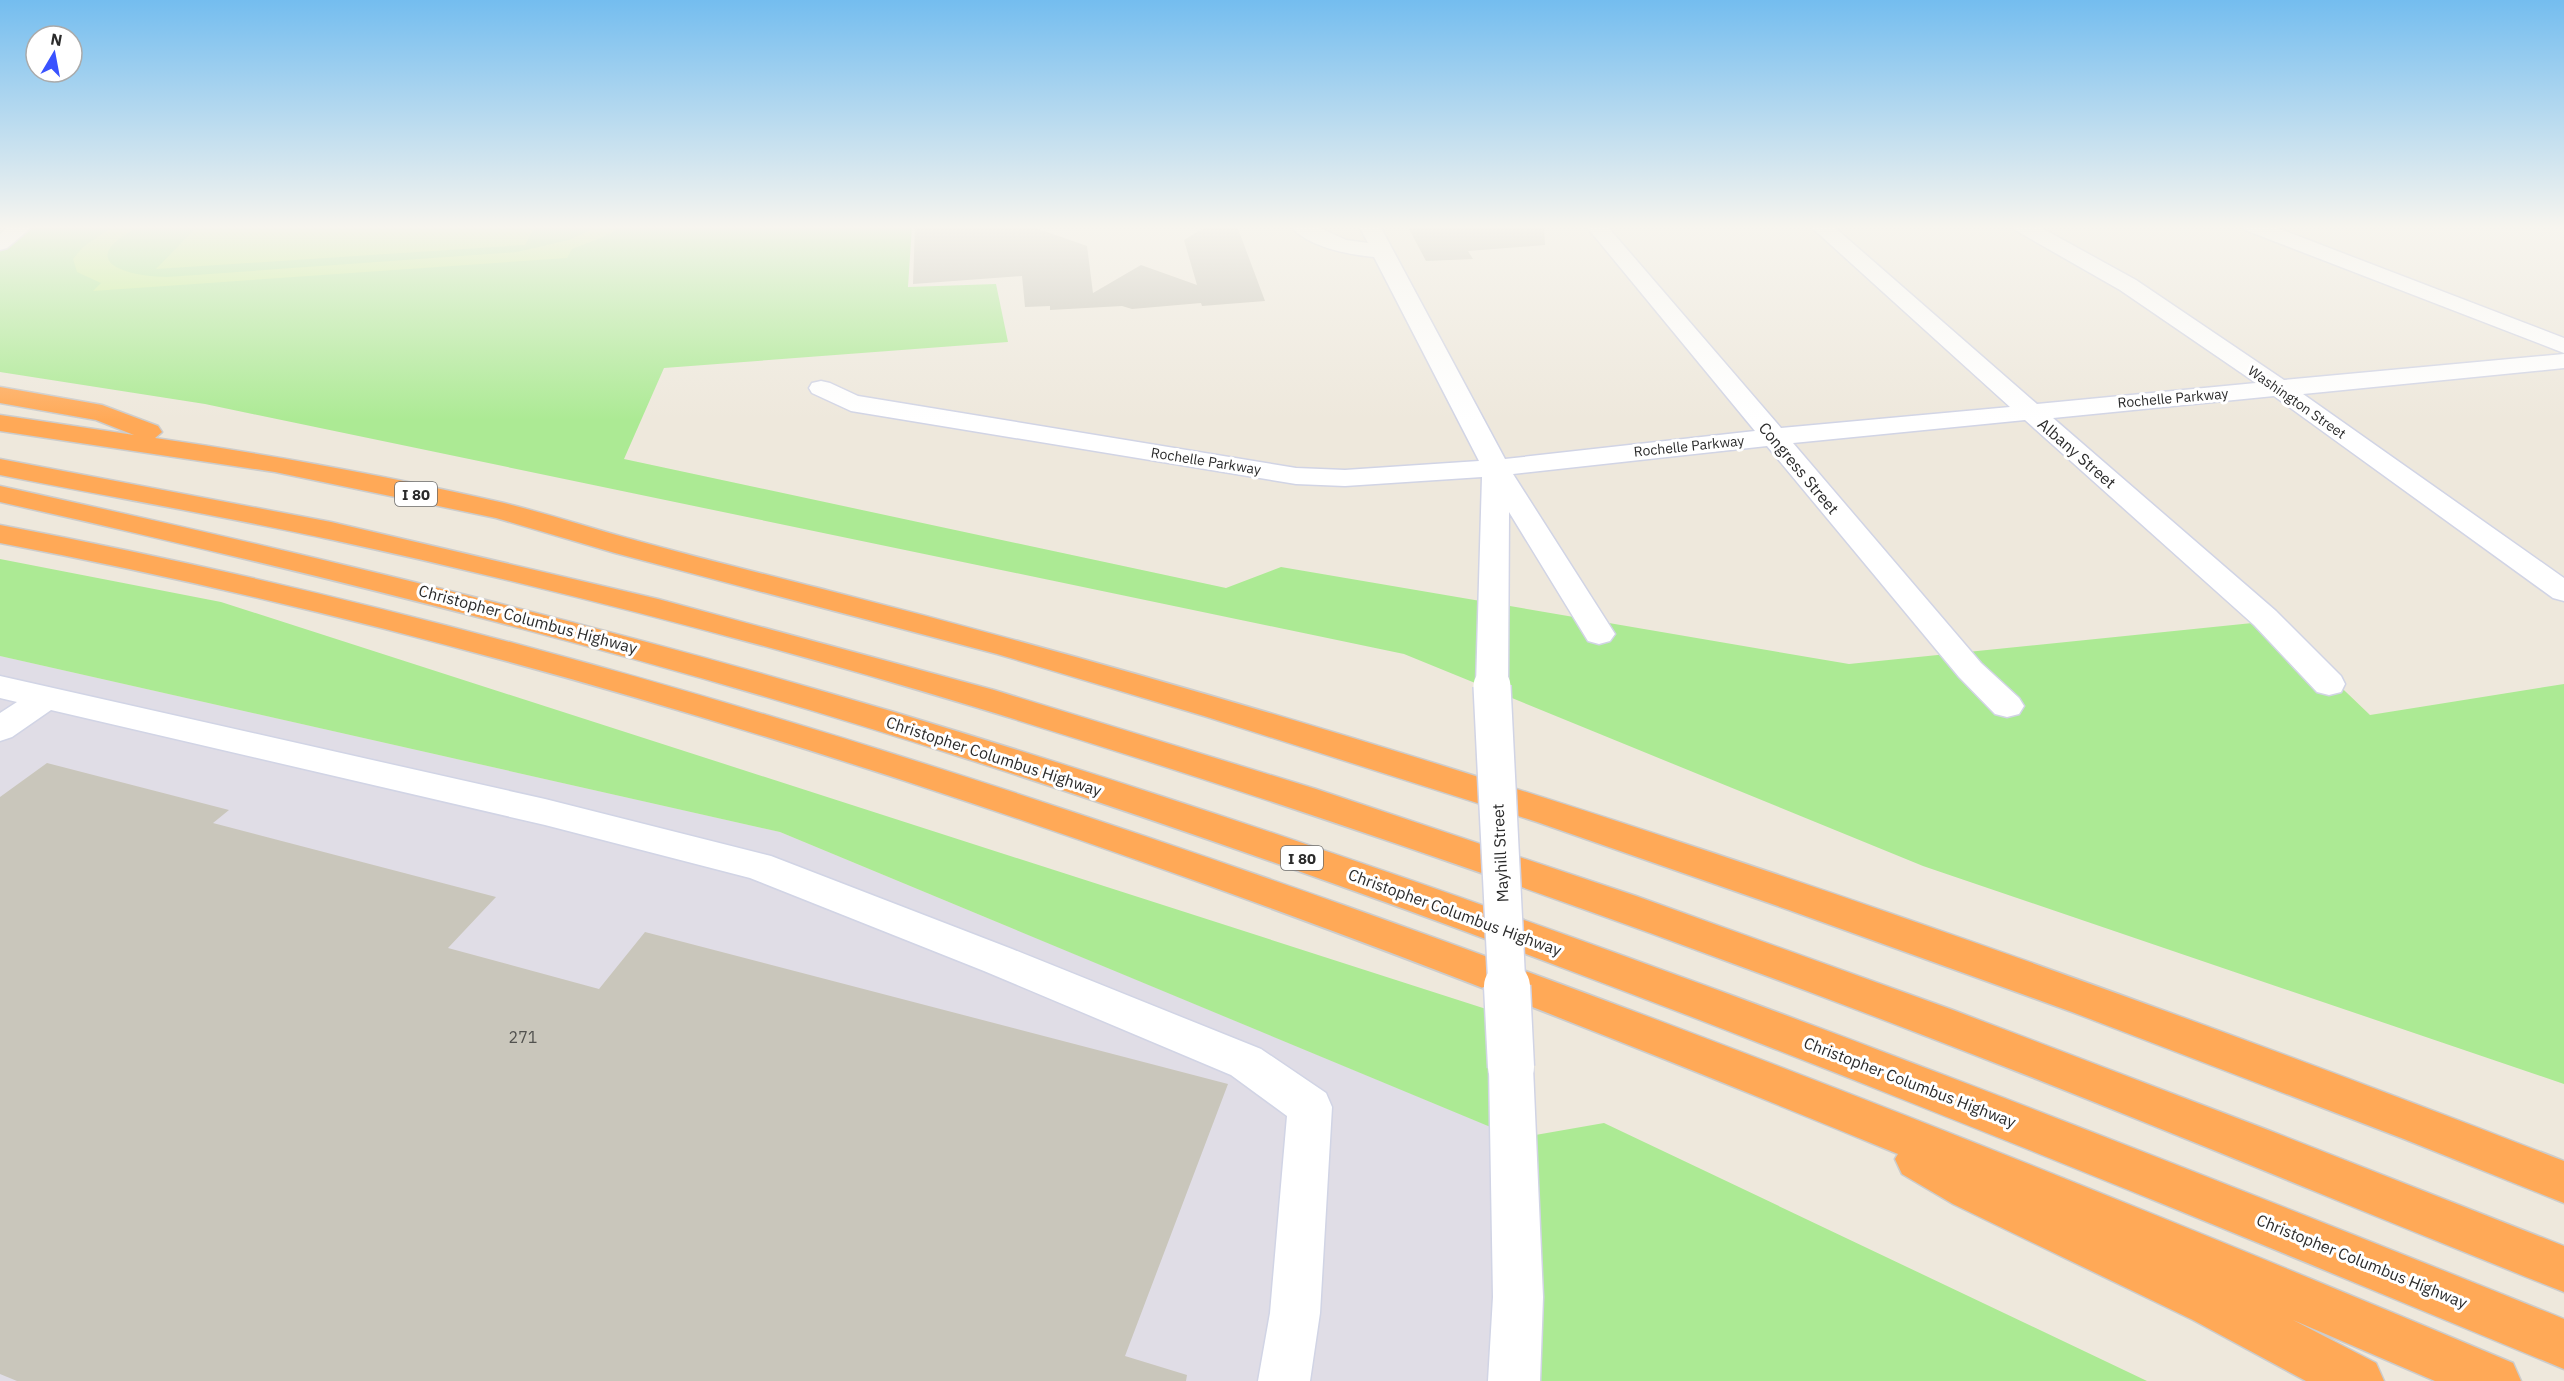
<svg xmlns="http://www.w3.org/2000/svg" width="2564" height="1381" font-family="'IBM Plex Sans',sans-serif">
<rect width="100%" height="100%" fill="#eee8dc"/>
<path fill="#e0dde6" d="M0 656 780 832 1518 1138V1381H0Z"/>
<path fill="#acea94" d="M24 226H912L908 287 996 284 1008 342 664 368 624 459 1226 588 1281 567 1849 664 2272 621 2370 715 2564 684V1084L1923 866 1404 654 205 404 0 372V246Z
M0 559 221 602 1511 1017 1518 1138 1604 1123 2147 1381H1518L1517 1138 780 832 0 656Z"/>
<path fill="#c2f28f" d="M114 226H140C74 260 122 276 167 277L517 252 569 240 599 226H622L608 235 572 249 567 258 93 291 101 283 77 272 73 259 83 247Z
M198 226H535L525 245 156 269Z"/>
<path fill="#c9c6bb" d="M915 226H1030L1087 246 1093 293 1141 265 1197 285 1184 240 1207 226H1237L1265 301 1202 306 1201 303 1132 309 1122 306 1050 310V306L1025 307 1022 276 913 284Z
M1437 226H1544L1545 245 1468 251 1473 259 1426 261 1409 229Z
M47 763 229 810 213 823 496 897 448 948 599 989 645 932 1228 1084 1125 1356 1187 1375 1186 1381H17L0 1374V797Z"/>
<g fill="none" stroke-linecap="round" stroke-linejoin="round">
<g stroke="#d1d4e5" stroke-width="3">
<path id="minor" d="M9 226H33L7 248 0 250V234Z
M1291 226H1316L1346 240 1368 243 1359 226H1380L1505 459 1755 431 1586 226H1607L1781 428 2010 407 1810 226H1833L2037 404 2256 383 2120 290 2015 230 2012 226H2038L2136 280 2284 380 2564 354V368L2303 394 2564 578V601L2553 598 2274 396 2053 418 2276 611 2341 676 2345 684 2341 692 2329 695 2317 692 2254 625 2025 420 1793 443 1981 663 2019 698 2024 706 2019 714 2007 717 1995 714 1959 677 1767 446 1513 474 1615 634 1610 641 1599 644 1588 641 1509 512 1508 686 1504 694 1492 697 1480 694 1476 686 1482 477 1345 486 1296 484 851 411 812 393 809 388 812 383 821 381 830 383 858 396 1296 468 1345 470 1479 461 1374 257C1351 255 1306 247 1291 226Z
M2242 226H2272L2564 338V353L2245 230Z
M0 676 545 799 771 856 1012 949 1261 1049 1326 1093 1332 1107 1320 1313 1310 1381H1258L1270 1313 1287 1116 1231 1075 984 971 750 878 545 825 51 710 12 737 0 741V713L17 702 0 698Z
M1511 1049 1526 1054 1533 1067 1543 1297 1540 1381H1488L1493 1297 1489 1067 1496 1054Z"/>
</g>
<g stroke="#ccc" stroke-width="3">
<path id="highway" d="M0 387 102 405 158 426 162 432 155 438C272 455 389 476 504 503 549 514 593 529 638 541 703 559 768 575 834 592 1421 743 1999 942 2564 1161V1203L2404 1139 2072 1012 1789 910 1537 822 1204 716 997 654 615 553 496 518 275 472 0 431V415L134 435 96 420 0 403Z
M0 459 331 522 658 599 994 690 1316 789 1636 896 1953 1010 2268 1130 2564 1246V1292C2350 1207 2138 1117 1923 1035 1611 915 1295 805 975 707 764 643 548 587 333 540 222 516 111 497 0 475Z
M0 486C300 552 599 624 894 712 1461 883 2015 1098 2564 1319V1369C2035 1150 1506 932 961 757 645 655 324 575 0 502Z
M0 525C459 612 907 750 1346 906 1740 1046 2128 1201 2513 1363L2521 1381H2435L2293 1320 2376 1363 2384 1381H2306L2193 1320 1953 1204 1902 1174 1895 1159 1898 1154C1287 902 651 667 0 543Z"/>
</g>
<use href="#minor" fill="#fff" fill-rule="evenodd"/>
<use href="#highway" fill="#ffa957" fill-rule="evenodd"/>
<g stroke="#d1d4e5" stroke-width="40" stroke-linecap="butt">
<path id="minor-bridge-far1" d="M1492 686 1507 988"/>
</g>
<g stroke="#d1d4e5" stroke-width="49" stroke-linecap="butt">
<path id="minor-bridge" d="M1507 986 1511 1067"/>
</g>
<use href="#minor-bridge-far1" stroke="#fff" stroke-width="37"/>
<use href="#minor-bridge" stroke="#fff" stroke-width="46"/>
</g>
<linearGradient id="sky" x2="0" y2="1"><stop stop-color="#74bdef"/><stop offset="0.54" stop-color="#f7f5ef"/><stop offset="1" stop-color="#f7f5ef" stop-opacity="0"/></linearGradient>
<rect width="2564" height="420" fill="url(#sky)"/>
<g text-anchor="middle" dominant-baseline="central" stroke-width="6" stroke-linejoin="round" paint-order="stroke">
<g font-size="14" fill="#2b2b2b" stroke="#fff">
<text transform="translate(2173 398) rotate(-5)">Rochelle Parkway</text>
<text transform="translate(2297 402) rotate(35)">Washington Street</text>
<text transform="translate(1689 446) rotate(-6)">Rochelle Parkway</text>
<text transform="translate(1206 461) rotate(9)">Rochelle Parkway</text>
</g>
<g fill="#fff" stroke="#6b6b6b" stroke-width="1.5">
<rect x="395" y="482" width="42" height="24" rx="4.5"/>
<rect x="1281" y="846" width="42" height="24" rx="4.5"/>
</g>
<g font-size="15" font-weight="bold" fill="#2b2b2b">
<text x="416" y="494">I 80</text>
<text x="1302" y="858">I 80</text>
</g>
<g font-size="16" fill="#2b2b2b" stroke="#fff">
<text transform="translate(2077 453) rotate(41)">Albany Street</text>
<text transform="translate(1799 468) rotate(50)">Congress Street</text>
<text transform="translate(528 619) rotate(15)">Christopher Columbus Highway</text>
<text transform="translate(994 756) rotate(18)">Christopher Columbus Highway</text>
<text transform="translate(1500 853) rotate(-93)">Mayhill Street</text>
<text transform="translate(1455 912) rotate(20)">Christopher Columbus Highway</text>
<text transform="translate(1910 1082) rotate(21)">Christopher Columbus Highway</text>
<text transform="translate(2362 1261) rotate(22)">Christopher Columbus Highway</text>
</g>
<g font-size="16" fill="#52524f">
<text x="523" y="1037">271</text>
</g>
</g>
<g transform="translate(54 54) rotate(10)"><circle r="28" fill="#ffffff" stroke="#aaaaaa" stroke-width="1.5"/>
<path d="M0-4.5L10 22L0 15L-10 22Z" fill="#3952ff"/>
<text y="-9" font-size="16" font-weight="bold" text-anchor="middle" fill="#2b2b2b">N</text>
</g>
</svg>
